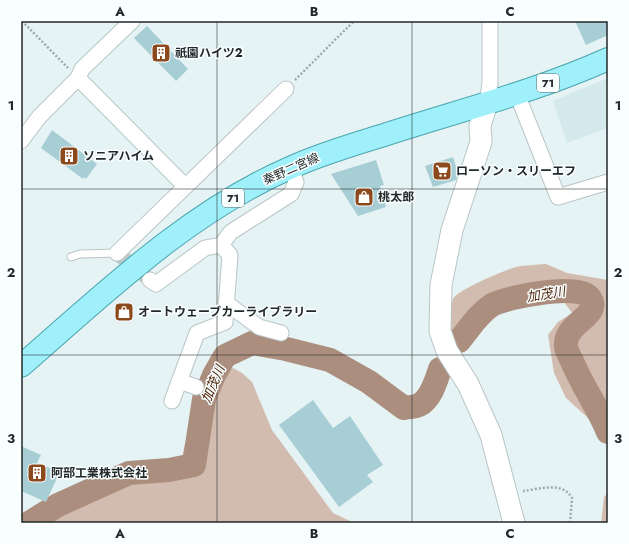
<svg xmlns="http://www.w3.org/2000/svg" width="629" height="544" font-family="Jost,'Noto Sans JP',sans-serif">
<rect width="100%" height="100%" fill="#e6f3f4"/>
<path fill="#d3e9ec" d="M608 78V128L567 143 553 101Z"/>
<path fill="#d2bcaf" d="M546 264 567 273 608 280V448L604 436 587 417 566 398 554 373 548 335 558 322 572 313 564 302 516 301 500 306 479 324 471 341 463 348 454 343C448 329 446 313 453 299 457 290 505 270 516 267 525 265 537 265 546 264Z
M233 368 242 373 252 382 272 430 333 513 354 523H42L127 485 182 458C186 438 194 406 205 389 212 380 223 373 233 368Z
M608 493V523H601L604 497Z"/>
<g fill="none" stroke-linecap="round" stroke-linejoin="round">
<path stroke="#ab8e7e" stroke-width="24" d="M459 341C469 329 478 314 492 305 506 297 579 283 589 297 604 316 563 322 566 347 567 352 570 357 572 361 582 386 598 407 608 432
M29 523 58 505 129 473 169 470 194 465 204 399 214 375 225 356 252 343 286 349 330 360 369 382 404 408C408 407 415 407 419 405 431 399 436 381 440 369"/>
</g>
<path fill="#a6ced4" d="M575 21H608V35L586 45Z
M147 26 188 69 176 81 134 38Z
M52 130 97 164 86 179 84 177 83 179 41 148Z
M453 157 458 173 456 180 433 187 425 166Z
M376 160 384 185 380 186 386 207 358 216 331 174Z
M124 302 134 314 124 322 115 310Z
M313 400 333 428 350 416 383 465 367 475 373 482 339 507 279 425Z
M21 446 41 455 37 463 50 468 57 478 46 502 21 491Z"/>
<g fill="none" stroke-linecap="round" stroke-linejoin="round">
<path stroke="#bfcacb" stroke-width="15" stroke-dasharray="15 8" stroke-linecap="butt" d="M117 253 150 280"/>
<g stroke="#b9c5c6" stroke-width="9">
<path id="lane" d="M71 257 80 254 117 253"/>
</g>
<g stroke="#b9c5c6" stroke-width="17">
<path id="street" d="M78 78 185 186
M517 94 558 197 608 182
M487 103 490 84V21
M21 141 39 117 78 78 82 69 132 21
M117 253 286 89
M150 280 156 284 205 248 221 245 231 232 291 194 296 182 291 167
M226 303 259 327 281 333
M179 381 196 387
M172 401 197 333 225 322 230 255 221 245"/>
</g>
<g stroke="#b9c5c6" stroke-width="23">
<path id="secondary" d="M487 103 480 126 481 142 452 230 441 285 440 331 447 351 468 384 491 435 514 523"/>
</g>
<g stroke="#4aa4af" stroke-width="24">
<path id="primary" d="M21 366C105 293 188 212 292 167 323 153 355 144 387 134 461 110 537 91 608 59"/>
</g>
<path stroke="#9fa9aa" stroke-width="2.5" stroke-dasharray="2 2" stroke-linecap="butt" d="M22 21 68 68
M295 80 354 21
M523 491C539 489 563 481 572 498L570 523"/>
<use href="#lane" stroke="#fff" stroke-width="7"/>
<use href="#street" stroke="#fff" stroke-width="15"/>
<use href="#secondary" stroke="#fff" stroke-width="21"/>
<use href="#primary" stroke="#9ff0fa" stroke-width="22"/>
</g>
<path fill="none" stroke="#232828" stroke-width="1" stroke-opacity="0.55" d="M217 21V523M412 21V523M21 189H608M21 355H608"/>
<defs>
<g id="building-square" transform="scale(1)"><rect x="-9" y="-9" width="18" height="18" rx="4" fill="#8c491b" stroke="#f9feff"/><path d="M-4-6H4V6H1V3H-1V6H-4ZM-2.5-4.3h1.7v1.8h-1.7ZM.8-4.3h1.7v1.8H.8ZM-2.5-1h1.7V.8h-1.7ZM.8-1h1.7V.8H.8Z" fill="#fff"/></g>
<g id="supermarket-square" transform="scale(1)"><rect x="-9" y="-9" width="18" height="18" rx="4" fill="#8c491b" stroke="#f9feff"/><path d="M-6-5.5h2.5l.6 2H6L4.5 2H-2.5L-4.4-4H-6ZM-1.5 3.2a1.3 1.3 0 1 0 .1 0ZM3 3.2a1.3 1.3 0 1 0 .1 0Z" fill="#fff"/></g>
<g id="shop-square" transform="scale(1)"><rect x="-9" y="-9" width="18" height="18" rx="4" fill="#8c491b" stroke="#f9feff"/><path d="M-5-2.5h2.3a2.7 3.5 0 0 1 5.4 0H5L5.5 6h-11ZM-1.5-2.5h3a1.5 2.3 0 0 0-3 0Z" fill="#fff"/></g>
</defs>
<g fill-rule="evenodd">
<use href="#building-square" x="161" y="53"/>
<use href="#building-square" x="69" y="156"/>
<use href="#supermarket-square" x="442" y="171"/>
<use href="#shop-square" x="364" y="197"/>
<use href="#shop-square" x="124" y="312"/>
<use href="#building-square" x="37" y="473"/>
</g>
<g text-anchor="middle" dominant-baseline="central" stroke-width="3" stroke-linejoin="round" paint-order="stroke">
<g fill="#f9feff" stroke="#636868" stroke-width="1">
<rect x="537" y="74" width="22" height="18" rx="3"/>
<rect x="222" y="189" width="22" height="18" rx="3"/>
</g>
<g font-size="11" font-weight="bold" fill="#232828">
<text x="548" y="83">71</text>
<text x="233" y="198">71</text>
</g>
<g font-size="12" font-weight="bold" fill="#232828" stroke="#f9feff" text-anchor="start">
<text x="175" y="53">祇園ハイツ2</text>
<text x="83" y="156">ソニアハイム</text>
<text x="456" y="171">ローソン・スリーエフ</text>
<text x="378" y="197">桃太郎</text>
<text x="138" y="312">オートウェーブカーライブラリー</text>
<text x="51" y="473">阿部工業株式会社</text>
</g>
<g font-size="12" fill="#232828" stroke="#f9feff">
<text transform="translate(291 169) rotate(-24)">秦野二宮線</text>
</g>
<g font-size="13" font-style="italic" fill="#4f260a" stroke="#f9feff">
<text transform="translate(546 294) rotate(-9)">加茂川</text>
<text transform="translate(213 384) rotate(-67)">加茂川</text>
</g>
</g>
<rect width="629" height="544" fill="none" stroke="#f9feff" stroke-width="44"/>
<rect x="22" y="22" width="585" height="500" fill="none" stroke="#232828" stroke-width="1.5"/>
<g font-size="13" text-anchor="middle" font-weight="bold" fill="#232828">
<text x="120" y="16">A</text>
<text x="314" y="16">B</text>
<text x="510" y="16">C</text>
<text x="11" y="110">1</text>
<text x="618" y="110">1</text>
<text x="11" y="277">2</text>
<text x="618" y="277">2</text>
<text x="11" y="443">3</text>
<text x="618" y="443">3</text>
<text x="120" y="538">A</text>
<text x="314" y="538">B</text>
<text x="510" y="538">C</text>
</g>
</svg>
